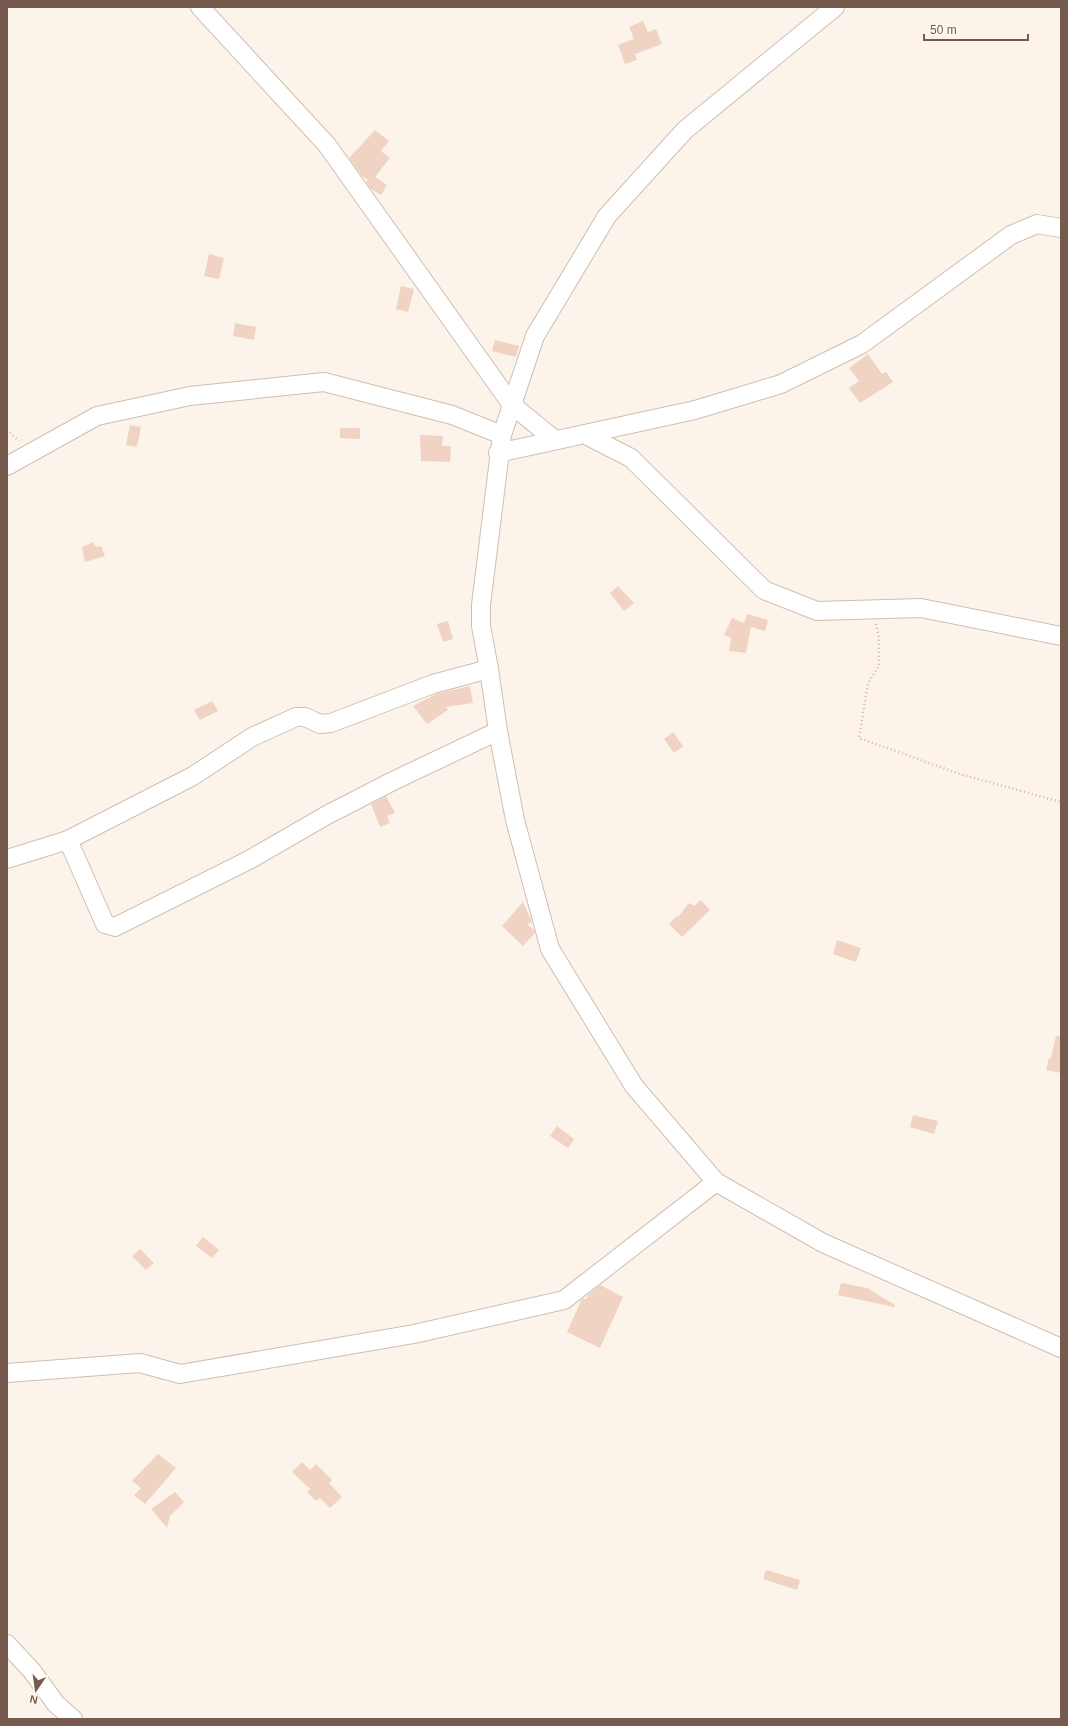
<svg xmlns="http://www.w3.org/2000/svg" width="1068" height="1726" font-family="Arial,sans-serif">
<rect width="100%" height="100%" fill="#fcf4ea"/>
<path fill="#f0d3c2" d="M643 21 648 32 656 29 662 44 635 54 637 60 625 64 618 45 634 39 629 27Z
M375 130 389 141 381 151 390 158 375 177 387 185 381 195 371 189 366 182 368 180 362 176 349 158Z
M209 254 224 258 219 279 204 276Z
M401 286 414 289 408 312 396 309Z
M235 323 256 327 254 340 233 336Z
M495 340 519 346 516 357 492 351Z
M868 354 882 374 886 372 893 382 860 403 849 388 859 381 849 368Z
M130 425 141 427 137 447 126 445Z
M340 428H360V439L340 438Z
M420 435 443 436 442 446H451L450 462 421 461Z
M93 542 96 547 101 546 105 556 85 562 82 547Z
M618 586 634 603 624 611 610 593Z
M747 614 768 620 765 631 751 627 746 653 729 651 731 638 724 635 732 618 744 623Z
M448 621 453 639 443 642 437 624Z
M470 686 473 703 446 707 448 710 427 724 413 706 436 694Z
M212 701 218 711 200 720 194 710Z
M673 732 683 746 674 753 664 739Z
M386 796 395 813 387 816 390 823 380 827 371 804Z
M701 900 710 910 682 937 669 924 677 916 678 917 689 903 694 906Z
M523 902 532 922 527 924 534 930 535 933 523 946 502 926Z
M837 940 861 948 856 962 833 954Z
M1056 1036 1061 1037V1073L1046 1070 1049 1058H1051Z
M913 1115 938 1121 934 1134 910 1127Z
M557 1126 574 1139 568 1148 550 1136Z
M203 1237 219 1250 212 1258 196 1246Z
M140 1249 154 1263 146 1270 132 1256Z
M841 1283 867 1288 895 1305 894 1307 838 1295Z
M600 1285 623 1297 600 1348 567 1332 582 1299H586L588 1295Z
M158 1454 176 1468 145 1504 134 1495 141 1488 132 1481Z
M302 1462 310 1470 316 1464 332 1480 329 1483 342 1497 330 1508 320 1498 316 1501 307 1492 310 1489 292 1472Z
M175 1492 184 1502 170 1516 167 1528 151 1509Z
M766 1570 800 1580 797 1590 763 1579Z"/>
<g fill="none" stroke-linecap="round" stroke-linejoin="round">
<g stroke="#d0beb2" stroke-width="20">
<path id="minor" d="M200 7 327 145 512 405 555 440
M835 7 685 130 607 216 535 336 502 435 481 605V626L489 669 498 731 515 820 550 949 634 1086 716 1182 823 1243 1061 1348
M584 434 631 458 764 590 817 611 921 608 1061 636
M498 453 695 410 781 384 862 344 1011 235 1037 224 1061 228
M7 466 97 416 190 396 324 382 452 415 502 435
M68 840 105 924 115 927 249 860 327 815 391 782 498 731
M7 859 68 840 193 776 252 737 296 717H305L320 724 331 723 433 684 489 669
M7 1373 140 1363 180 1374 414 1334 564 1300 716 1182
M7 1644 32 1671 56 1704 73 1719"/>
</g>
<path stroke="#d5b6a5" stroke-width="2.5" stroke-dasharray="1 3" stroke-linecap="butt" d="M7 430 19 441
M876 624 879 638V666L868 683 859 738 960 774 1061 802"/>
<use href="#minor" stroke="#fff" stroke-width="18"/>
</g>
<rect width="1068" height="1726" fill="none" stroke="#765a4e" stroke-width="16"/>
<g transform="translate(36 1690) rotate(193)" stroke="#fef8f0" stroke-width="3" paint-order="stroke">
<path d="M0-3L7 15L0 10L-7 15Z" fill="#765a4e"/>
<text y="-6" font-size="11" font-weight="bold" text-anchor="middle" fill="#765a4e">N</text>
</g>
<path d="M924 34v6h104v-6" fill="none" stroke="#765a4e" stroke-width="2"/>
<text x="930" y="34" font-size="12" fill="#765a4e" stroke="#fef8f0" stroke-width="3" paint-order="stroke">50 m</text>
</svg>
